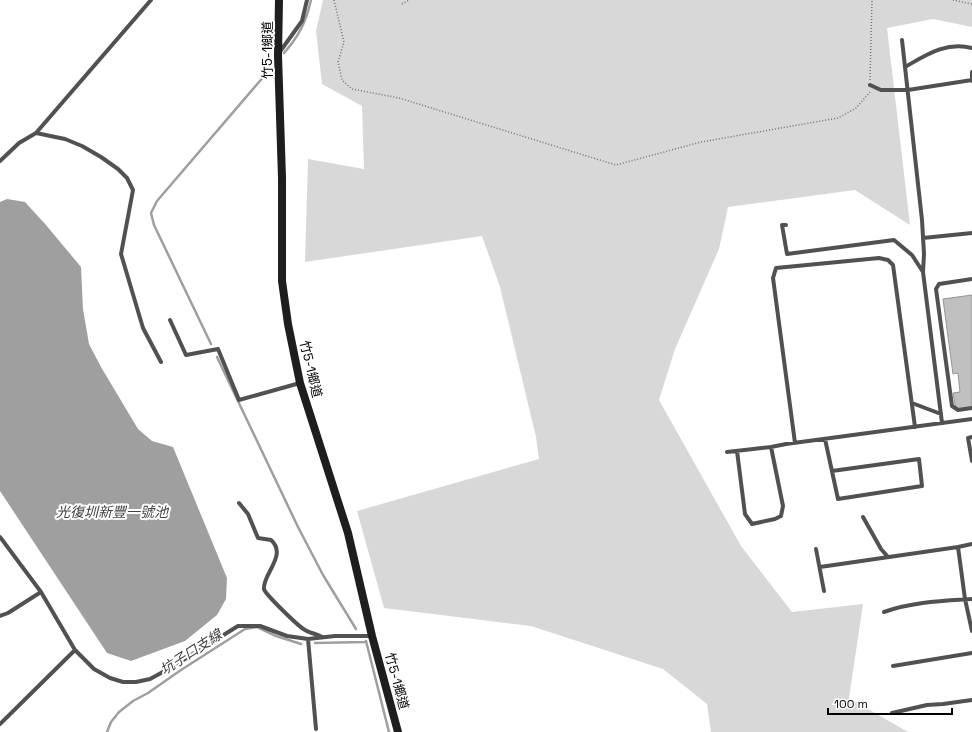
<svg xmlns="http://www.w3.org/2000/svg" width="972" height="732" font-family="'Space Grotesk','Noto Sans TC',sans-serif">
<rect width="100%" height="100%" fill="#fff"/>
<path fill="#d8d8d8" d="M323 0H972V27L933 19 887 28 910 225 855 190 728 207 719 249 675 349 659 400 741 546 792 612 863 604 849 698 908 732H711L707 704 663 669 531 626 384 608 357 511 539 459 536 437 500 287 482 236 305 262 308 159 364 169 362 106 322 84 316 31Z"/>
<path fill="#9f9f9f" d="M7 199 25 202 46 225 81 267 83 309 89 344 101 367 138 429 152 441 173 447 227 578 226 599 217 615 185 641 131 661 107 653 0 491V202Z"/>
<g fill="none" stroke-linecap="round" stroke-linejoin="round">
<path stroke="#9f9f9f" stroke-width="2.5" d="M284 53C299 36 306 22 311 0
M211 344 154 225 151 213 157 201 271 68
M217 357 298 527 323 575 356 629
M366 641 389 732
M315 643 365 642
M107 732 111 722 119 712 133 701 148 693 181 670 245 629 257 627 276 636 301 644"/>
</g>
<path fill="#c0c0c0" stroke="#959595" d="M972 295V408L956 410 953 393 960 392 958 373 953 374 943 299Z"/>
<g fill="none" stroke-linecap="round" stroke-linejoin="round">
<path stroke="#737373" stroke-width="1.5" stroke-dasharray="1 2" stroke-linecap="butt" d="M334 0 344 42 338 62 342 80 352 89 399 98 616 165 701 142 838 118 856 108 870 92
M953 0 972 4
M402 4 409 0
M870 80 872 0"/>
<path stroke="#515151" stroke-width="4" d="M902 40 922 220 924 254 923 272
M279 53 302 21 307 0
M905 67C926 55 947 41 972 48
M972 72V81
M870 85 881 90H908L972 80
M36 133 65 139 82 146 101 157 118 169 127 178 133 190 121 254 143 328 161 362
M0 161 19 143 36 133 151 0
M786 225H782L787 254 894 240 912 255 923 272 942 423
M923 238 972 233
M972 279 939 284 936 289 952 406 958 410 972 408
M170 320 186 355 218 349 239 400 300 383
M912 403 941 414
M972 437 968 438 972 461
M825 439 838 499 922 486 919 459 832 471
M795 443 773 278 776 268 879 258 888 260 893 265 915 427
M737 451 745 514 752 524 775 519 781 516 783 506 771 447
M727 452 771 447 786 444 972 419
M239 503 248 514 258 538 271 540C288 555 262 575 264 589 265 594 299 627 305 630 310 633 317 634 322 637
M863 517 881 549 888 557
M0 537 41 592 75 650 94 669 110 678 123 682H136L150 679 172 667 238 626H260L287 636 308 639 335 636H372
M958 547 965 599 972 631
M816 549 824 591
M820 567 958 547 972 544
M884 612C912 602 942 601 972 599
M0 616 8 613 41 592
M308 639 316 729
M893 666 972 653
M892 713 927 705 943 704 972 700
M0 724 75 650"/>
<path stroke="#1e1e1e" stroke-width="8" d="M279 0 278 55 282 178V281L288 324 300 383 348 533 372 636 398 732"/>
</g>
<g text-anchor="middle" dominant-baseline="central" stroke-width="4" stroke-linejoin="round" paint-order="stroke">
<g font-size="13" fill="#000" stroke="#fff">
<text transform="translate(267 50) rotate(-90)">竹5-1鄉道</text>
<text transform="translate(311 369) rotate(77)">竹5-1鄉道</text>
<text transform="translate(397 681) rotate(75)">竹5-1鄉道</text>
</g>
<g font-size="14" font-style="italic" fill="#404040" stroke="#fff">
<text x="112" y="512">光復圳新豐一號池</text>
<text transform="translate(191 652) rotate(-33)">坑子口支線</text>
</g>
</g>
<path d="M828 708v6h124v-6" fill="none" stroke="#000000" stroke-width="2"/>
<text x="834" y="708" font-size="12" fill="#000000" stroke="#ffffff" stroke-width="3" paint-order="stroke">100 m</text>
</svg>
